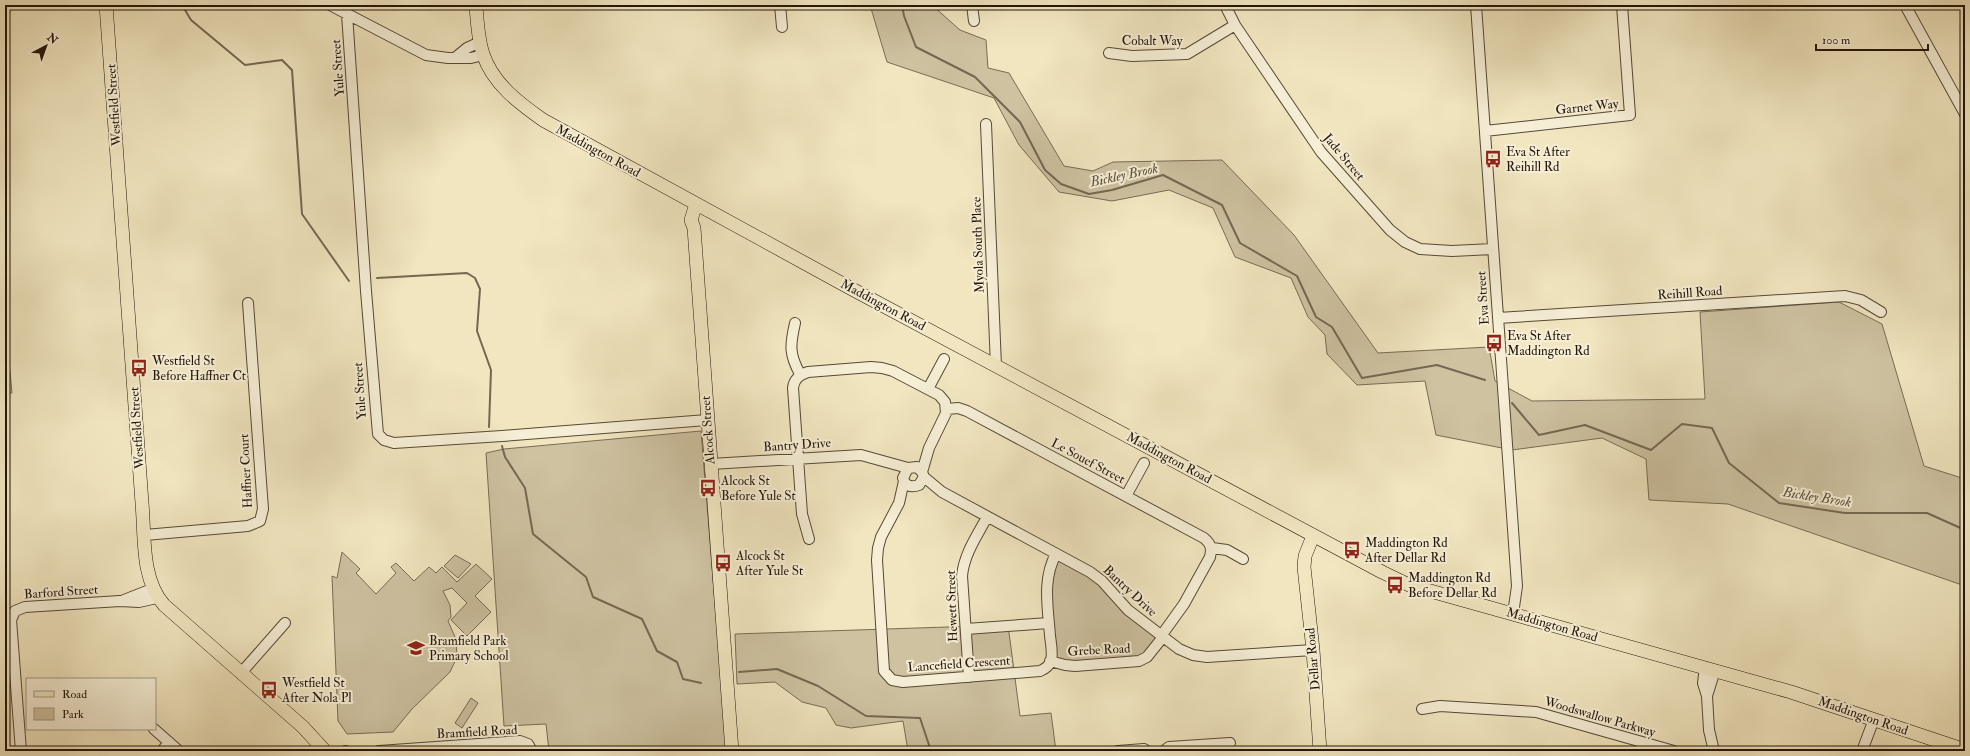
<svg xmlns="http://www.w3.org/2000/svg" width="1970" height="756" font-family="'IM FELL Double Pica',serif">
<rect width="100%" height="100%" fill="#f1e6c0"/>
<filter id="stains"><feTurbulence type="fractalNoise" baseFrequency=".005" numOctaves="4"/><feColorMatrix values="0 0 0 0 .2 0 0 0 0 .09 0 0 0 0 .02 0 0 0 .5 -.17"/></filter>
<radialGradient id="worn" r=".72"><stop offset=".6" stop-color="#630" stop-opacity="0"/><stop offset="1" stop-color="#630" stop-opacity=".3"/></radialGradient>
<path fill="#cec2a1" stroke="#786c55" d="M870 5H932L960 30 986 40 988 68 1009 73 1064 166 1093 171 1113 162 1222 160 1294 235 1378 353 1489 347 1495 381 1532 401 1705 399 1700 312 1839 302 1882 324 1924 466 1965 479V586L1728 504 1649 500 1646 459 1602 438 1512 450 1436 435 1425 381 1357 385 1327 354 1325 335 1308 317 1291 278 1235 257 1213 208 1169 190 1112 201 1059 192 1019 145 994 98 887 62Z
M5 316 12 393H5Z
M701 431 727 751H549L546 724 504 726 486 453 504 449Z
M342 552 360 569 356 573 376 594 396 573 391 567 396 563 414 581 429 567 436 573 442 567 457 582 476 564 492 579 475 596 491 612 467 636 451 620 467 603 452 588 443 591 450 605 451 617 448 621 456 639 457 657 450 672 412 709 393 732 347 734 338 721 332 576 337 578Z
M1056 554 1078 566 1163 637 1147 657 1131 662 1050 661 1047 598Z
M455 555 471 564 458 578 444 566Z
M1008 625 1020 716 1051 713 1056 751H908L903 721 851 728 836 725 826 708 802 702 775 682 737 684 735 634Z
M471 698 478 703 462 728 455 723Z"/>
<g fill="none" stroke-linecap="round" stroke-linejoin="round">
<path stroke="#756852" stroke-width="2" d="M182 5 191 20 245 65 282 60 292 70 302 214 349 281
M902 5 904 16 916 47 975 77 1020 122 1045 170 1061 184 1089 194 1112 190 1163 175 1222 205 1240 243 1297 276 1316 317 1332 327 1362 378 1437 365 1485 380
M377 278 467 273 475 278 480 289 477 331 491 370 489 427
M1512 403 1539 435 1585 425 1651 450 1682 424 1712 428 1729 463 1779 503 1845 513H1927L1965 530
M502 446 505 457 525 488 533 534 586 577 593 597 642 619 657 651 677 662 683 679 701 683
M739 672 777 669 818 686 866 716 920 718 931 751"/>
<g stroke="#564937" stroke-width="12">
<path id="minor" d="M330 5 426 55 448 58H471L483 55
M780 5 782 27
M972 5 974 21
M1225 5 1235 25 1321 152 1390 230 1405 242 1420 249 1452 251 1493 249
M1476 5 1517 586 1513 614
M1905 5 1965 114
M347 14 366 291 378 434 384 440 394 443 502 436 707 420
M1109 53 1132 56 1187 54 1235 25
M456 57 467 48 480 42
M986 124 996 366
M1485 131 1630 115 1622 5
M1498 318 1845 296 1861 300 1881 312
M795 323C790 345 789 354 800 374
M928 389 944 359
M947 409 958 408 967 411 1204 538C1211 544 1212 548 1210 557L1184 604 1161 636
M711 464 861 455 908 468
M924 477 919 485C911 488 905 486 903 478L908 468 917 467 922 472 924 477 942 492 1090 572 1102 581 1128 610 1179 649 1193 655 1207 657 1313 650
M904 481 899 503 881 537 878 548 877 560 884 671 892 680 903 682 1040 671C1045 669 1049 666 1051 661 1053 653 1051 644 1050 636 1048 608 1042 579 1056 554
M1126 496 1144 463
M145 535 248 526 260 521 263 509 248 303
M809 539 802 514 793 388C794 379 799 375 808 372L871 367 882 368 893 371 939 395 945 402 946 413 929 448 922 472
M1212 548 1227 550 1243 559
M124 600 152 589
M966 629 1049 623
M1050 661 1065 665 1075 666 1139 661 1147 657 1163 637
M1705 667 1703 683 1707 696 1709 730 1714 751
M241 673 285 623
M969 677 962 576C964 554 977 536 987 517
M1707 696 1715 670
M1422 709 1440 706 1536 712 1674 751
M154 729 179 751
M21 751 11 620 15 611 25 607 120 601 139 602 157 598
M162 751 169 742
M345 751H346
M379 751 520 741 528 744 532 751
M1118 751 1144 749 1147 751
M1164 751 1169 747 1230 743
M1862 751 1874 719"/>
</g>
<g stroke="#231509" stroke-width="14">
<path id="major" d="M106 5 142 503C145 537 141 579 164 605L303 727 325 751
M476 5C477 21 478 39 483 54 493 84 519 103 543 120L852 289 1382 572 1409 585 1791 692 1965 750
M696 204 691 220 694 228 732 751
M1313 536 1305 556 1304 567 1313 650 1320 751"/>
</g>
<use href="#minor" stroke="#f6efd6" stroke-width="10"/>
<use href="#major" stroke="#f1e6c0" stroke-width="13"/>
</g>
<defs>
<g id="bus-bare" transform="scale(1.38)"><path d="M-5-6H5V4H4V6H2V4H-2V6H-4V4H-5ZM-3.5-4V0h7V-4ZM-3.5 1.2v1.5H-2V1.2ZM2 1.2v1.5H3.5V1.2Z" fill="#8f2418" stroke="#f6efd6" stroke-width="2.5" paint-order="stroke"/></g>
<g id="school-bare" transform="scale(1.38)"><path d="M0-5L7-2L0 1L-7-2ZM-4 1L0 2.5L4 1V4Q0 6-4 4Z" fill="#8f2418" stroke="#f6efd6" stroke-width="2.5" paint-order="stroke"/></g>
</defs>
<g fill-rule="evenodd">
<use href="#bus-bare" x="1493" y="159"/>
<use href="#bus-bare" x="1494" y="343"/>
<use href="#bus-bare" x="139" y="368"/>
<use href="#bus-bare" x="708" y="488"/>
<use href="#bus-bare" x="1352" y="550"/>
<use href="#bus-bare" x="723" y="563"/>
<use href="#bus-bare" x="1395" y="585"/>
<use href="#school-bare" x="416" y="648"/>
<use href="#bus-bare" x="269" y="690"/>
</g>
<g text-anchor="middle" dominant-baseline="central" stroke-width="4" stroke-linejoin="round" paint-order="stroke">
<g font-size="13" fill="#231509" stroke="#f6efd6">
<text x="1152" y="41">Cobalt Way</text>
<text transform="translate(338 68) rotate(-94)">Yule Street</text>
<text transform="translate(114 105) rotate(-94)">Westfield Street</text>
<text transform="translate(1587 107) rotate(-6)">Garnet Way</text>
<text transform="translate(598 151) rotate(29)">Maddington Road</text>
<text transform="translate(1344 157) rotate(50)">Jade Street</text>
<text transform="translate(978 245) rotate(-92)">Myola South Place</text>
<text transform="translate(1690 293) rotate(-4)">Reihill Road</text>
<text transform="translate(1483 298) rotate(-94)">Eva Street</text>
<text transform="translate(883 305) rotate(28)">Maddington Road</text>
<text transform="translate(360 391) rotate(-94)">Yule Street</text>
<text transform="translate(137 428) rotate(-94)">Westfield Street</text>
<text transform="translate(708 430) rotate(-94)">Alcock Street</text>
<text transform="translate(797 445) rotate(-4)">Bantry Drive</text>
<text transform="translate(1169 458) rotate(28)">Maddington Road</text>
<text transform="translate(1088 461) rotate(28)">Le Souef Street</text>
<text transform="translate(246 471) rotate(-93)">Haffner Court</text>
<text transform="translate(1130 591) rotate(43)">Bantry Drive</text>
<text transform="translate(61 592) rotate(-4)">Barford Street</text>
<text transform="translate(952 606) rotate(-92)">Hewett Street</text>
<text transform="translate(1552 625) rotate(16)">Maddington Road</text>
<text transform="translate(1099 650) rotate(-3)">Grebe Road</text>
<text transform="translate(1313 659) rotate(-95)">Dellar Road</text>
<text transform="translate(959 664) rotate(-4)">Lancefield Crescent</text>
<text transform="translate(1863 716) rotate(19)">Maddington Road</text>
<text transform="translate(1600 717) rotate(16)">Woodswallow Parkway</text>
<text transform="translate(477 732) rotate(-3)">Bramfield Road</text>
</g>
<g font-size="13" fill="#231509" stroke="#f6efd6" text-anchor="start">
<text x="1506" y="152">Eva St After<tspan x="1506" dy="15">Reihill Rd</tspan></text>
<text x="1507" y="336">Eva St After<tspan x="1507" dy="15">Maddington Rd</tspan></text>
<text x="152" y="361">Westfield St<tspan x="152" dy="15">Before Haffner Ct</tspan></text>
<text x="721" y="481">Alcock St<tspan x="721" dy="15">Before Yule St</tspan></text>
<text x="1365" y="543">Maddington Rd<tspan x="1365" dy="15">After Dellar Rd</tspan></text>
<text x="736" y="556">Alcock St<tspan x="736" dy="15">After Yule St</tspan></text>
<text x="1408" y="578">Maddington Rd<tspan x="1408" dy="15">Before Dellar Rd</tspan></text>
<text x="429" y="641">Bramfield Park<tspan x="429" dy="15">Primary School</tspan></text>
<text x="282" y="683">Westfield St<tspan x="282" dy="15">After Nola Pl</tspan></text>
</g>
<g font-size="14" font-style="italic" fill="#594c39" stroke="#f6efd6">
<text transform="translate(1124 175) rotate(-12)">Bickley Brook</text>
<text transform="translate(1817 497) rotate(9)">Bickley Brook</text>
</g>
</g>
<rect width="1970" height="756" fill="none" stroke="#f1e6c0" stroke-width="20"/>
<rect x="6" y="6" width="1958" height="744" fill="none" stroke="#231509" stroke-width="2"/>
<rect x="10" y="10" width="1950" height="736" fill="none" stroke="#231509"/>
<rect x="26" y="678" width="130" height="52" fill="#f6efd6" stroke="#a29884"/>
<rect x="34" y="691" width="20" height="6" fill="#f1e6c0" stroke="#a29884"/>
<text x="62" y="698" font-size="12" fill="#231509">Road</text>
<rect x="34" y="708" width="20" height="12" fill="#cec2a1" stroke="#a29884"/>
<text x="62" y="718" font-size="12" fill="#231509">Park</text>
<g transform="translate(46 46) rotate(41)" stroke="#f6efd6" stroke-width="3" paint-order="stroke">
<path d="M0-3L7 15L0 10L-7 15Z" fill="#231509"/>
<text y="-6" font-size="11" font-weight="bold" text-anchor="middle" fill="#231509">N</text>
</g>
<path d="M1816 44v6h112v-6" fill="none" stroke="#231509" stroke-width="2"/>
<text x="1822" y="44" font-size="12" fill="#231509" stroke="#f6efd6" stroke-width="3" paint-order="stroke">100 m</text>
<rect width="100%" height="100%" filter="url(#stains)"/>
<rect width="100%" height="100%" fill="url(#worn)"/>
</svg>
